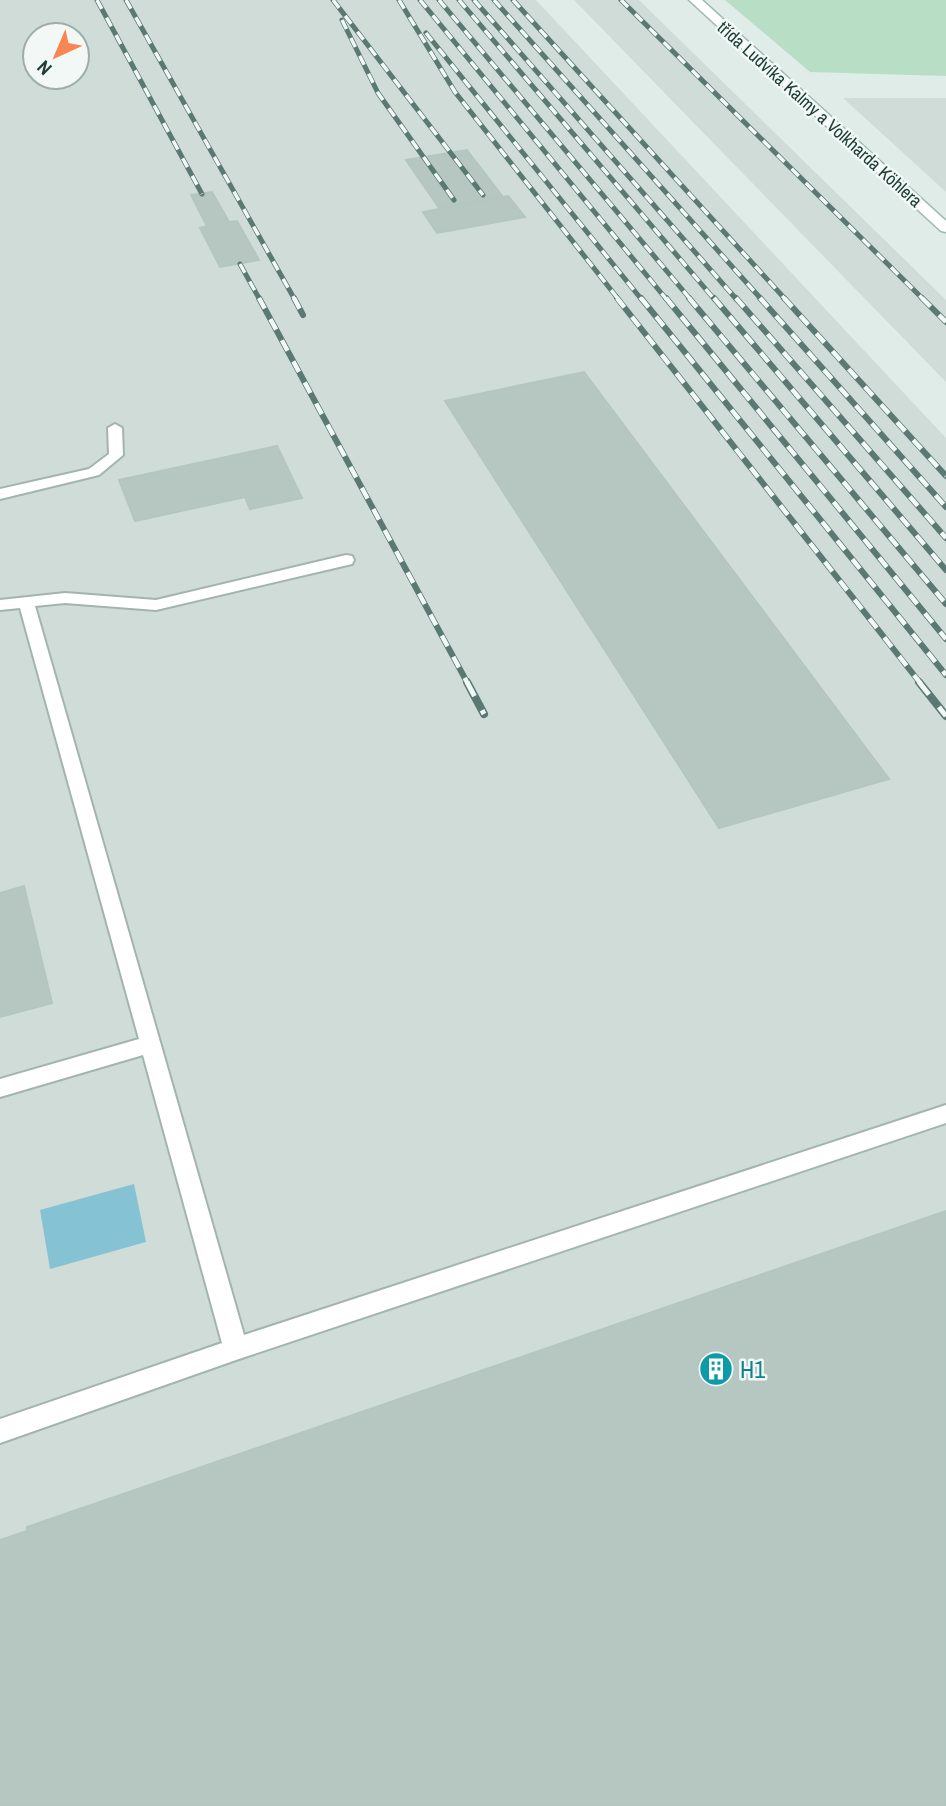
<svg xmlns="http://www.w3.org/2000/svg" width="946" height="1806" font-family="'Archivo Narrow',sans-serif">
<rect width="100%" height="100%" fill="#e0ece8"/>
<path fill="#cfdcd7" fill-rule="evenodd" d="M0 0H536L946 438V1806H0ZM35 35H77V77H35Z
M574 0H639L946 300V382Z
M843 98H946V192Z"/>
<path fill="#b8dec5" d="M725 0H946V76L810 72Z"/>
<path fill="#85c3d4" d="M134 1184 146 1242 50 1269 40 1210Z"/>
<path fill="#b6c7c1" stroke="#b3c6bf" stroke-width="2" d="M467 150 503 197 439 208 406 160Z
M212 192 229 222 237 221 259 260 220 267 200 228 207 226 191 195Z
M508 196 525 217 437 233 423 212Z
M584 372 889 779 719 828 445 401Z
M277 446 302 498 250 509 245 497 135 521 119 480Z
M24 886 52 1003 0 1017V893Z
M946 1211V1806H0V1540L27 1531V1527Z"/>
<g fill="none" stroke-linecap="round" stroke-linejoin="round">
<g stroke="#a3b4b0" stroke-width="4">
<path id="lane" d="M115 424 122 428 123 455 99 475 0 499V489L89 469 109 454 108 428Z
M346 555 352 556 354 560 352 564 156 610 65 603 35 606 244 1335 946 1105V1123L236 1360 0 1443V1419L222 1343 143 1055 0 1097V1079L139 1039 20 608 0 610V600L65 593 156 600Z"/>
</g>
<g stroke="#9eb8b1" stroke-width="3">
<path id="secondary" d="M689 0H702L946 221V232L941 231Z"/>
</g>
<use href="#lane" fill="#fff" fill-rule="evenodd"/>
<use href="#secondary" fill="#fff" fill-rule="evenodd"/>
<g stroke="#5a7973" stroke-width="5">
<path id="rail-far2" d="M97 0 202 194
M126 0 295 300
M333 0 483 195
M399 0 455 92 619 300
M420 0 667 300
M439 0 691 300
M459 0 715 300
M474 0 737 300
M494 0 762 300
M513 0 786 300
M621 0 924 300
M342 20 378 93 454 200
M426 33 642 300
M240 264 260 300"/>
</g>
<g stroke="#5a7973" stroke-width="6">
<path id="rail-far1" d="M259 298 468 684
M294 298 303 315
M617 298 921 684
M641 298 946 675
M666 298 946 639
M689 298 946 604
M714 298 946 570
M736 298 946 538
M760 298 946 507
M784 298 946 476
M922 298 946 322"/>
</g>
<g stroke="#5a7973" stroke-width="8">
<path id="rail" d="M467 682 484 714
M919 682 946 716"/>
</g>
<use href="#rail-far2" stroke="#f1f8f5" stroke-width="3.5" stroke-dasharray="10" stroke-linecap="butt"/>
<use href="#rail-far1" stroke="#f1f8f5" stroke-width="4.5" stroke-dasharray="12" stroke-linecap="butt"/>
<use href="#rail" stroke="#f1f8f5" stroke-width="5" stroke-dasharray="16" stroke-linecap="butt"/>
</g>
<defs>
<g id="building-disc" transform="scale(1.75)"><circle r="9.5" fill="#0f9aa8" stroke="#f1f8f5"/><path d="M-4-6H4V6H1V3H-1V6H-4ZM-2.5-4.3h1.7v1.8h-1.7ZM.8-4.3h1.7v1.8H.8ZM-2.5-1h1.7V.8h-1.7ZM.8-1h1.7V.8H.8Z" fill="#fff"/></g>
</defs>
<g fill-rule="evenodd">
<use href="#building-disc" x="716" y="1369"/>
</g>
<g text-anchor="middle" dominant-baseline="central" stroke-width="5" stroke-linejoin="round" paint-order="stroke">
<g font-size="18" fill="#203d38" stroke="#f1f8f5">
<text transform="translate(820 114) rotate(42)">třída Ludvíka Kalmy a Volkharda Köhlera</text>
</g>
<g font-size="24" fill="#0d838f" stroke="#f1f8f5" text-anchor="start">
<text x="740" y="1369">H1</text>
</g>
</g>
<g transform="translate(56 56) rotate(224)"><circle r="33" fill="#f1f8f5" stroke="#9dada9" stroke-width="2"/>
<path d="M0-5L12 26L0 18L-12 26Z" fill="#f98652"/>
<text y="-10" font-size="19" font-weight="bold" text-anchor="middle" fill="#203d38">N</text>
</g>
</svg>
